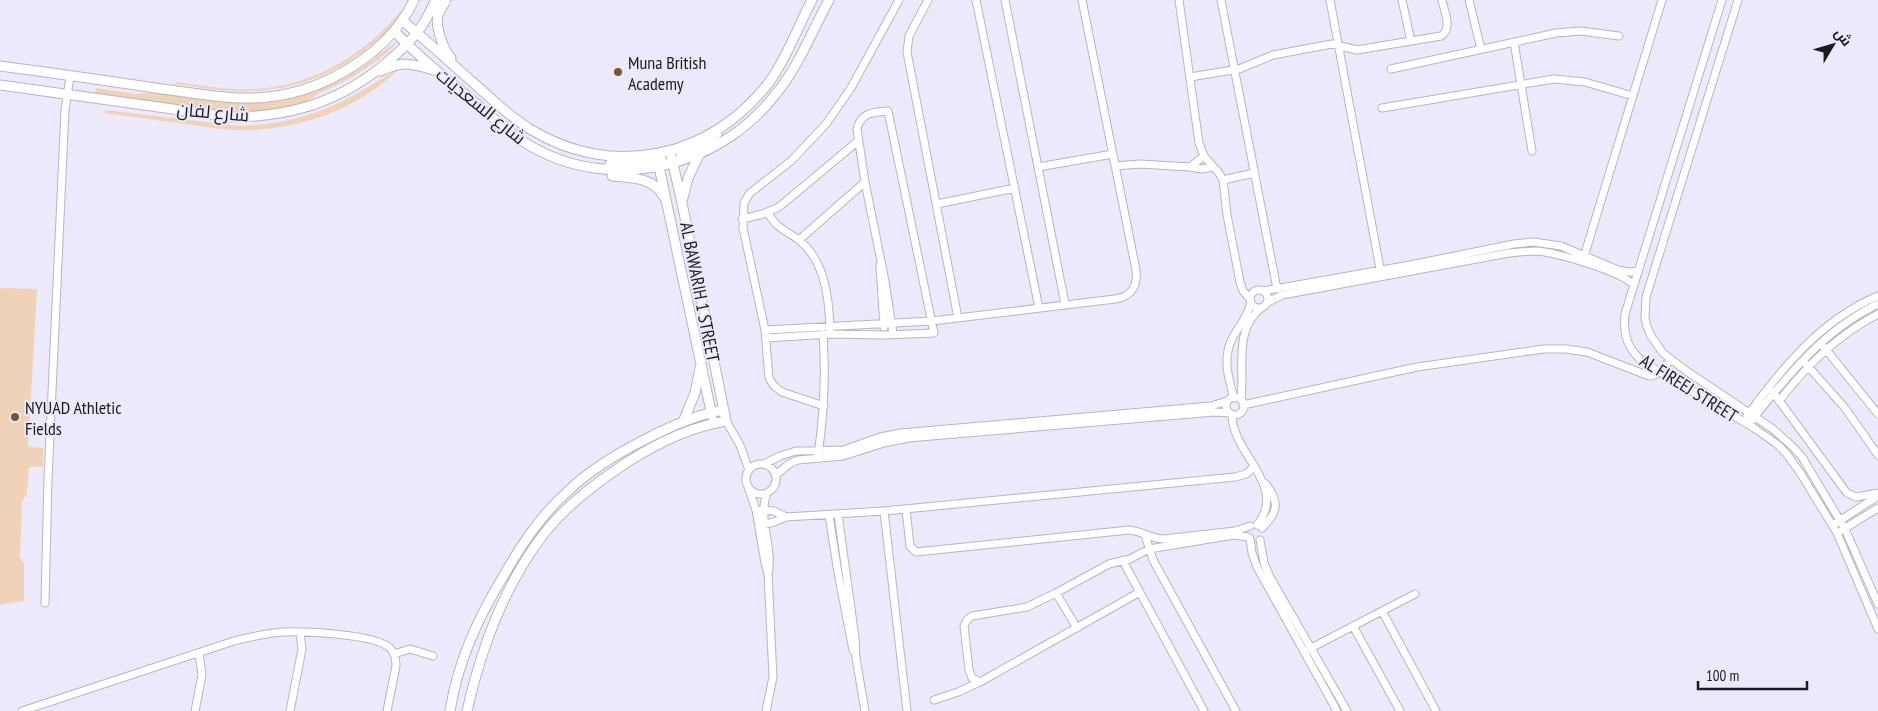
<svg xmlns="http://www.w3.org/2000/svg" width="1878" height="711" font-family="'PT Sans Narrow',Cairo,sans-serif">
<rect width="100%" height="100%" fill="#ece9fc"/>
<path fill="#efd3b6" d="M401 11 403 13C365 60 309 91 248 91 223 92 199 87 175 84L176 82C202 85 229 91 256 89 315 85 363 55 401 11Z
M398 40C390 54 370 65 357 74 345 82 332 87 319 93 314 96 309 101 303 103 249 123 152 101 95 93L96 88 136 94 152 93 232 103 272 102 307 94 339 81 363 67Z
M399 69C356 111 294 132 234 130 218 129 201 126 185 124 158 120 132 117 105 113V110L239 126C282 125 319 115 356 94 371 86 384 76 399 69Z
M0 288 37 289 28 447 43 448V467H29L27 494 22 501 20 558 24 564V601L0 605Z"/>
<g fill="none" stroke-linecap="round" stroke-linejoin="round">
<g stroke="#b7b4c6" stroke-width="9">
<path id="minor" d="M928 0 909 36 907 52 958 318
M976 0 1039 308
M1005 0 1065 304
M1179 0 1199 143 1204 156 1219 173 1223 180 1227 215 1240 282 1243 291 1250 299
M1221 0 1277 289
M1330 0 1381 274
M1402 0 1411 41
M1469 0 1481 49
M1722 0 1625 314C1623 334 1627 348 1642 361L1754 428 1777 444 1786 453 1801 474 1837 533 1878 629
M1738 0 1646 297 1645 317 1647 327 1651 336 1663 353 1685 370 1773 429 1793 447 1802 457 1845 529 1878 604
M1514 42 1532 151
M1391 69 1556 33 1581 31 1619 36
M1190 77 1239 69 1273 55 1332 44 1357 50 1441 36C1453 29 1444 11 1442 0
M1382 108 1554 79 1585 82 1633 96
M1115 166 1140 164 1190 167 1202 169 1213 167
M1038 167 1113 154
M1190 167 1204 156
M1223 180 1254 173
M937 204 1015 188
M768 212C775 228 787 231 799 240 825 261 829 298 830 329
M742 219 763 214 779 207 858 141
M799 240 865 182
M1583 260 1662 0
M880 266 884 327
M1250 299a9 9 0 1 1 18 0a9 9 0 1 1-18 0Z
M1263 291 1410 265 1514 244 1533 242 1561 246 1618 270 1629 272 1638 271
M1268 302 1282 295 1509 253C1519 252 1528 251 1537 251 1558 253 1620 271 1634 285
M765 330 932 321 1115 299C1131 297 1138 286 1136 270L1082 0
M766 338 831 334 884 335 934 333 888 111C874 112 861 112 857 129L865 182 885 281 893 334
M1823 346 1878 414
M1806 364 1845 408 1878 455
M1772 391 1847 493 1856 497 1878 493
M1226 406a9 9 0 1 1 18 0a9 9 0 1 1-18 0Z
M1234 398C1228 377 1222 357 1233 337 1240 325 1248 316 1251 302
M1241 400C1245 370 1233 330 1261 308
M1779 401C1806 366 1839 334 1878 314
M1243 405 1417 367 1544 349H1566L1587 352 1649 376C1659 376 1665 367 1671 359
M824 406 782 392 774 386 769 378 765 330 743 228 744 203 750 193 791 161 826 124 851 88 899 0
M1232 415C1232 454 1289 486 1257 525
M1747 416C1782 368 1822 319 1878 296
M1752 420C1788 375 1825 329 1878 304
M726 421 740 445 749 470
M818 455C824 414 826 376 823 334
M746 479a15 15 0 1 1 30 0a15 15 0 1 1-30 0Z
M764 464 780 456 796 451 844 450 880 437 901 433 1211 406 1227 401
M776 475 789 464 798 460 843 456 884 443 908 438 1215 412 1230 413
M748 487 756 510 765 563 768 574
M906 509 910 546 916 552 1129 530C1142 531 1151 539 1164 539L1235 531 1250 526
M761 510 774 511 786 517
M884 511 907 711
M838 514 855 638 856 658 865 711
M829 515 838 573 853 650
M1836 523 1878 496
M759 526 774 522 786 517 884 511 1235 477 1246 474 1254 467
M1262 528C1278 512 1280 503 1266 484
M1842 530 1878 508
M1145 535 1153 560 1236 711
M1250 539 1252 553 1257 567 1337 711
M1260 540 1264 563 1270 577 1347 711
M1123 561 1204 711
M1056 593 1077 628
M45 603 48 479 65 110 70 77
M1382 611 1436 711
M1353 626 1400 711
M1309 649 1415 594
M394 654 410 649 433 656
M980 682 972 678 969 670 964 626 967 620 972 616 1027 607 1056 593 1109 564 1130 559 1149 549 1234 535 1248 537
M934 700 958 692 980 682 1140 592
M22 711 234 641C250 637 267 633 283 632 304 631 375 634 390 648 395 653 396 659 396 666L387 711
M195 711 202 675 199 653
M290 711 302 649 300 632
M766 711 773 677 768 574C774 548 757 519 767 493"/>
</g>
<g stroke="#b7b4c6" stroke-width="11">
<path id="tertiary" d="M446 0C444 5 440 9 438 15 435 25 443 50 451 58
M403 21C428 42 452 64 477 86 494 101 510 117 530 129 613 180 712 158 770 81 788 56 798 26 812 0
M394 31C418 56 444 77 471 99 488 114 504 129 524 142 569 171 625 177 676 162 715 151 750 127 775 95 798 68 812 31 829 0
M0 66C54 73 108 81 162 89 196 93 233 101 268 97 325 91 389 53 414 0
M381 71C402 61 411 63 433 70
M0 85 230 117C287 117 334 104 380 68 395 56 410 43 421 27 427 19 431 9 436 0
M681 155 707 143 717 134
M658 162 712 416
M610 164H632L658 162 662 160
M612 176C633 178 653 177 664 197
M683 198 688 178 699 155
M683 422 695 393 700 368
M450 711C458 661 478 618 504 575 522 544 541 515 568 491 591 469 618 453 646 439 671 426 697 414 724 410
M467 711C481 649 504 586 543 535 565 506 596 483 626 463 657 443 690 427 726 421L682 203 670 151"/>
</g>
<use href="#minor" stroke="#fff" stroke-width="7"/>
<use href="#tertiary" stroke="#fff" stroke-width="9"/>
</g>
<g fill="#77542d" stroke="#ece9fc" stroke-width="2">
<circle cx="618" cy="72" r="5"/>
<circle cx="15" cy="417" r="5"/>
</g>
<g text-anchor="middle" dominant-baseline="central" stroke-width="4" stroke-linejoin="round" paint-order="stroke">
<g font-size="18" fill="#1b1a20" stroke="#ece9fc" text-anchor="start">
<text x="628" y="62">Muna British<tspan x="628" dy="21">Academy</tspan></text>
<text x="25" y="407">NYUAD Athletic<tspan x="25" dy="21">Fields</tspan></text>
</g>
<g font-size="18" fill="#1b1a20" stroke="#ece9fc">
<text transform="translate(481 106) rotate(39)">شارع السعديات</text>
<text transform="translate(213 112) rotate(5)">شارع لفان</text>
<text transform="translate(700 292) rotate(79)">AL BAWARIH 1 STREET</text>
<text transform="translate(1689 388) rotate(32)">AL FIREEJ STREET</text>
</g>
</g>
<g transform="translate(1833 45) rotate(52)" stroke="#ece9fc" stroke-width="4" paint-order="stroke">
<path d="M0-4L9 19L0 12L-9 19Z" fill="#1b1a20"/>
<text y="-8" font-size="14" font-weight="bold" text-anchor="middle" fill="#1b1a20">ش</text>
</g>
<path d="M1698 681v8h109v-8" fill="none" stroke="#1b1a20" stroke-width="2.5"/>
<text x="1706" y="681" font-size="15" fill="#1b1a20" stroke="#ece9fc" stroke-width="4" paint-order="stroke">100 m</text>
</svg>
